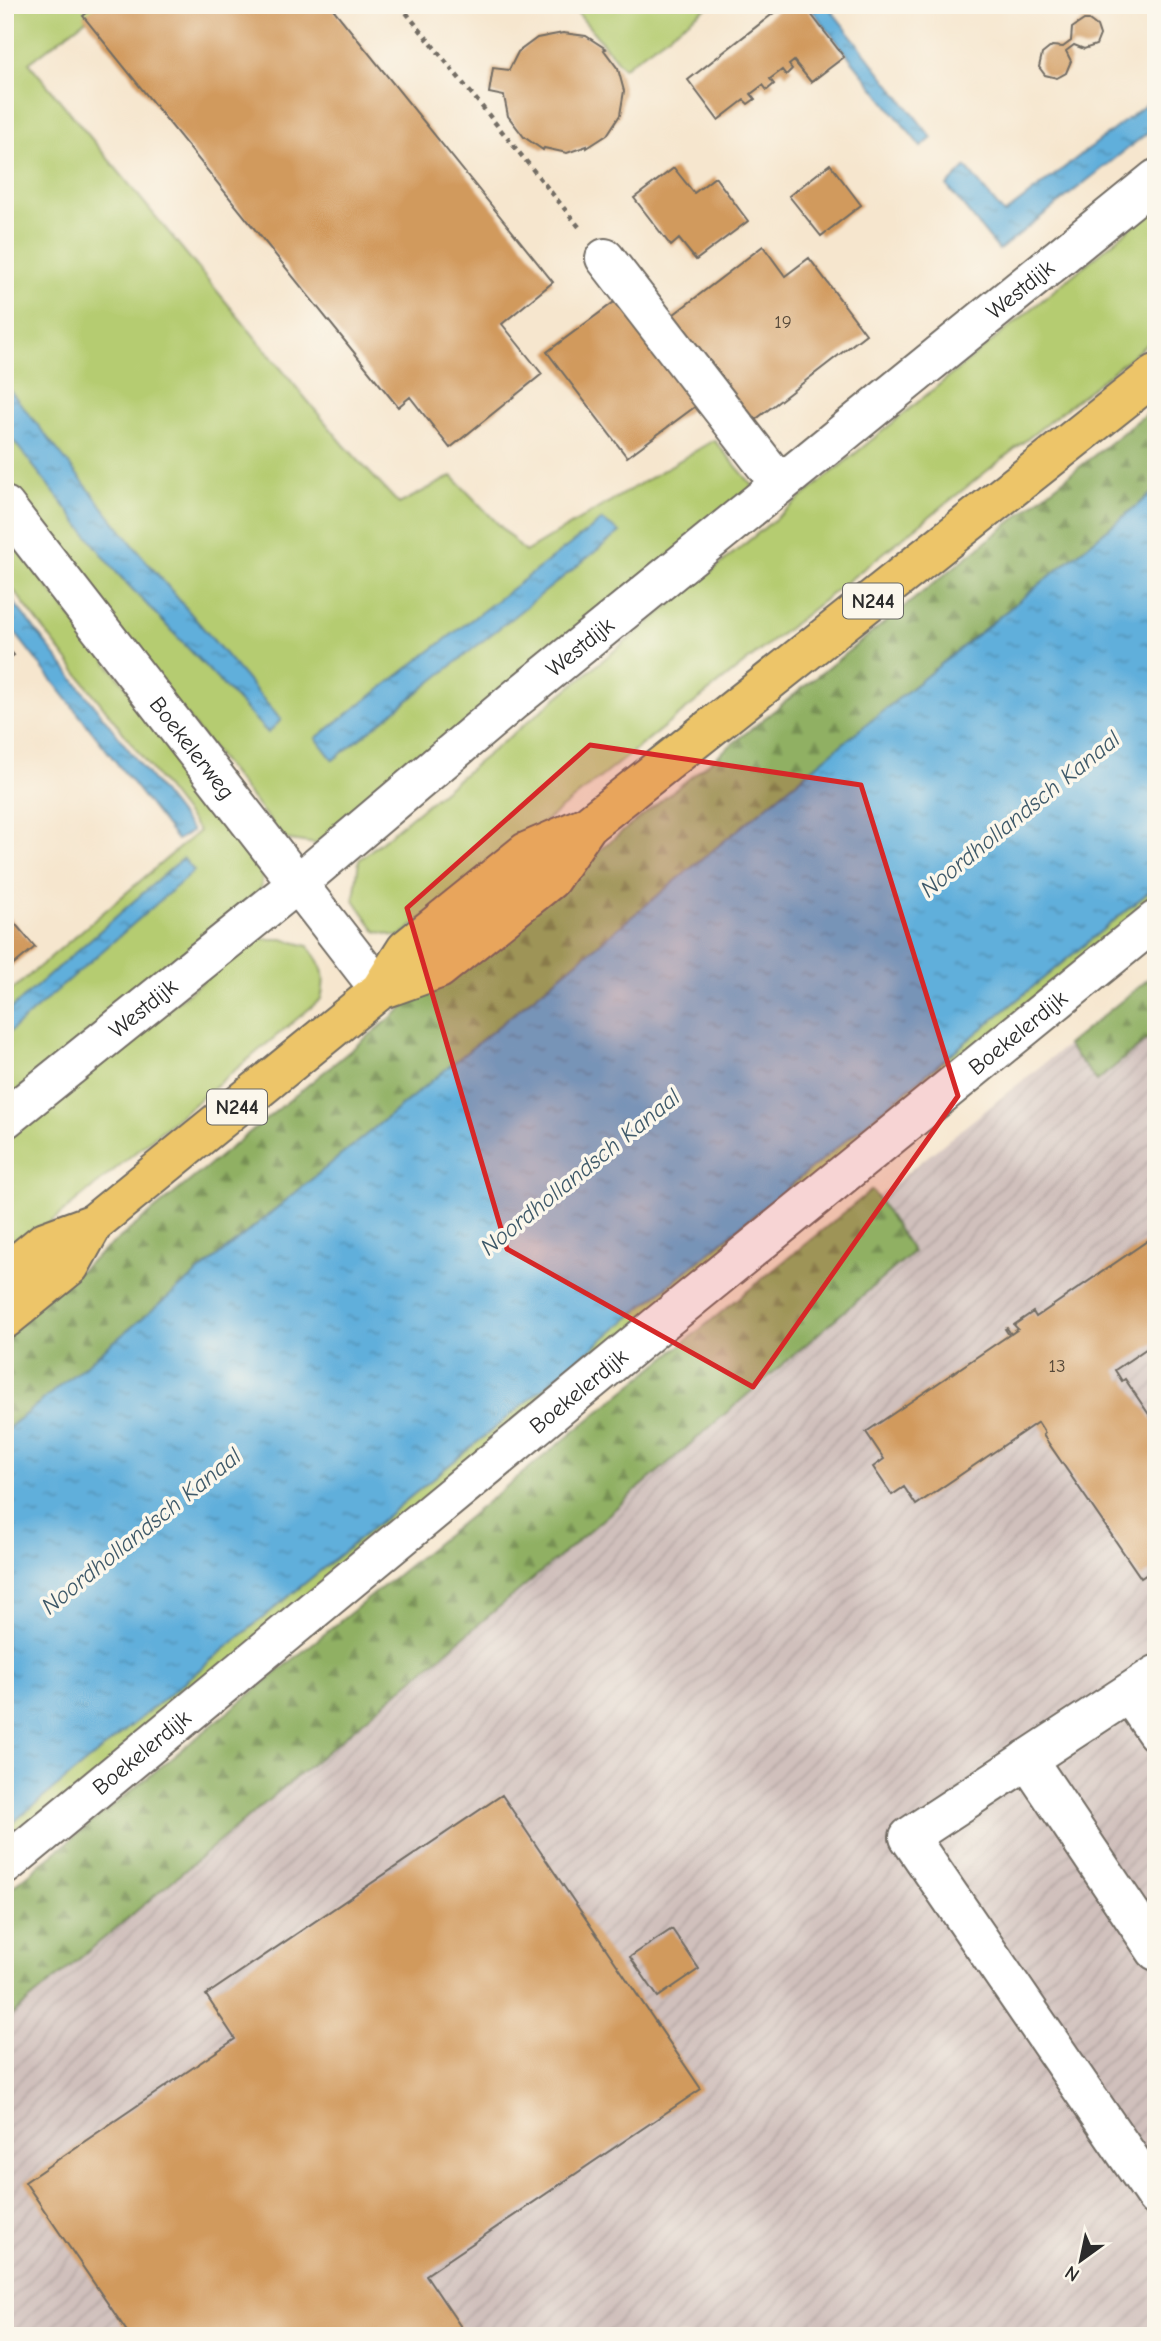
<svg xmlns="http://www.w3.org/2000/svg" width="1161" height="2341" font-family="'Comic Neue',sans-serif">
<defs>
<pattern id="industrial-furrows" width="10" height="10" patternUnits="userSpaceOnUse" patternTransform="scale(1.75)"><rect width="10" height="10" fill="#d0c0bc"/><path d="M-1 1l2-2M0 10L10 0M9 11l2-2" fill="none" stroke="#b3a5a2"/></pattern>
<pattern id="forest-firs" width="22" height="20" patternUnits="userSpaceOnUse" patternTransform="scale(1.75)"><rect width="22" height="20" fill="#90b063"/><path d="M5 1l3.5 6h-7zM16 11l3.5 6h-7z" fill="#768f52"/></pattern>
<pattern id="water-ripples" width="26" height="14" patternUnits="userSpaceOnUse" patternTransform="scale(1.75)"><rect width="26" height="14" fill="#61afdb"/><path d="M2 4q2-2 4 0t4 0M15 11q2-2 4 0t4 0" fill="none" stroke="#508fb2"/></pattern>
</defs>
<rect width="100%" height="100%" fill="#fbf7ec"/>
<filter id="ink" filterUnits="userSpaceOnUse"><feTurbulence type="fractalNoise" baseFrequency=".0143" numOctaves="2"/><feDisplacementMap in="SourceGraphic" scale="14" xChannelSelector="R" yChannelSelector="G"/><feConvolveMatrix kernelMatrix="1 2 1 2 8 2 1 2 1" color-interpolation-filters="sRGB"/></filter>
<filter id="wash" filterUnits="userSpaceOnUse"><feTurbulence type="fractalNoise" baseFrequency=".00686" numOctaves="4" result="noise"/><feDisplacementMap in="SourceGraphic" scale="28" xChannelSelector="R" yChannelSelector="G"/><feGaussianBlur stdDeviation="1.57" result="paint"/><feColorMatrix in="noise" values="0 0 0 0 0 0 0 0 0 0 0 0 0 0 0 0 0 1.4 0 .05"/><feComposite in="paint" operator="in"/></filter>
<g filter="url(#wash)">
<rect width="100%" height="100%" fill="#f6e6ce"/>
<path fill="url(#industrial-furrows)" d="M1156 971V2336H5V1895L1067 1045Z"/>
<path fill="#b5cc71" stroke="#707c4e" stroke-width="2" d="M5 5H105L29 63 344 445 399 504 452 476 525 552 714 440 754 487 316 844 284 839 5 487Z
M571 5H710L623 68Z
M1156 207V337L399 937 376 931 354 900 359 860Z
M5 533 261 858 263 872 261 889 5 1101V983L12 990 199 831 5 579Z
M1156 886V922L5 1878V1829Z
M255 939H282L308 946C323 966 327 974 321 999L5 1260V1141Z"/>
<path fill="url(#forest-firs)" stroke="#5e6e47" stroke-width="2" d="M1156 406V490L846 741 5 1431V1331L499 930Z
M1156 973V1032L1097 1081 1067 1045Z
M872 1190 913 1252 566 1551 5 2021V1893Z"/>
<path fill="url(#water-ripples)" stroke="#466d83" stroke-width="2" d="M808 5H827L932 138 921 147Z
M1156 97V126L999 250 947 186 966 167 1004 214Z
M5 384 142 556 281 720 268 733 117 573 5 430Z
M1156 490V886L5 1829V1431L846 741Z
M602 520 620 532 333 760 316 738Z
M5 591 192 831 177 840 5 620Z
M183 858 194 871 5 1036V1014Z"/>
<g id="blocks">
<path fill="#d19a5d" d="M97 5H330L553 282 502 324 542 374 450 448 410 397 398 407 83 16Z
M784 5H804L844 57 811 82 794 61 789 65 792 69 786 75 782 70 770 79 774 84 767 90 763 85 751 94 755 99 748 104 744 100 718 120 688 80Z
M1084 20H1089L1097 26 1100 35 1096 45 1084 49 1074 45 1066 51 1071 61 1066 73 1057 78 1045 75 1039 67 1042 54 1052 46 1063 47 1071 41 1072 28Z
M563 33 586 36 606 49 604 50 618 69 624 91 620 115 607 135 587 148V146L567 153 544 148 543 150 524 137 508 116 504 96 489 93 493 68 509 70 518 52 537 38Z
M830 164 861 205 821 236 789 196Z
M674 168 694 193 715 177 748 221 696 260 679 239 671 246 634 198Z
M763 246 785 276 809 258 866 334 751 423 669 318Z
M621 297 700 403 627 457 547 352Z
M5 644 14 655 5 662Z
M5 912 35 947 5 972Z
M1156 1235V1342L1115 1370 1122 1381 1125 1379 1156 1425V1568L1141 1578 1043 1435 1045 1433 1038 1422 916 1505 904 1487 892 1495 873 1467 884 1459 866 1432 1009 1335 1005 1329 1007 1328 1011 1334 1018 1329 1014 1325 1033 1312 1036 1317Z
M502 1795 701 2089 426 2275 467 2336H130L25 2182 235 2039 206 1995Z
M672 1929 699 1969 658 1997 630 1957Z"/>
</g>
</g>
<g filter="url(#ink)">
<use href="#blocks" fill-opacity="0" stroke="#726c64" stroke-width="2"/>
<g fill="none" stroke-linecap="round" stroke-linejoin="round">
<g stroke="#726c64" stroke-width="42">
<g id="minor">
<path d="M605 258 780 484"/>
<path id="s1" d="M5 506 380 990"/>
<path id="s2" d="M5 1119 297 884 513 701 1156 179"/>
<path d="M1156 1675 909 1837 1156 2197"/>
<path d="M1129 1693 1156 1732"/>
<path d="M1027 1759 1156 1951"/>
<path id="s3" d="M5 1865 657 1326 1156 920"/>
</g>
</g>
<g stroke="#726c64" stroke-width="42">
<path id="major" d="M380 990 439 969 550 880 588 825
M5 1274 45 1241 94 1223 380 990 406 949 526 852 588 825 1156 374
M5 1319 70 1266 94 1223"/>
</g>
<path stroke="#726c64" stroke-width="4.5" stroke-dasharray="5 5" stroke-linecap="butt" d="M400 5 580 228"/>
<use href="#minor" stroke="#fff" stroke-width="38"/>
<use href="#major" stroke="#edc569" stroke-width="38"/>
</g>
</g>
<path fill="#d62828" fill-opacity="0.2" stroke="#d62828" stroke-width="5" stroke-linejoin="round" d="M590 745 861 785 958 1096 753 1387 507 1249 407 908Z"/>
<g text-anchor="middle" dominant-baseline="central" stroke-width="7" stroke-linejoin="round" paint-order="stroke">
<g font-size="19" fill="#544738">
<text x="783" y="322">19</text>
<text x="1057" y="1366">13</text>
</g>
<g fill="#fbf7ec" stroke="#696865" stroke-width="2">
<rect x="843" y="583.5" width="60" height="35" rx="5"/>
<rect x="207" y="1089.5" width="60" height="35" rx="5"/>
</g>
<g font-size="21" font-weight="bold" fill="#2b2b2b">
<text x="873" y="601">N244</text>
<text x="237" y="1107">N244</text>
</g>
<g font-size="23" fill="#2b2b2b" stroke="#fbf7ec">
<text stroke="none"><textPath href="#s2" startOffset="1311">Westdijk</textPath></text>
<text stroke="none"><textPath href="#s2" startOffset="744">Westdijk</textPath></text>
<text stroke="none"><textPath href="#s1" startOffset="306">Boekelerweg</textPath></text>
<text stroke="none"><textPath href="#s2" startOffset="177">Westdijk</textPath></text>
<text stroke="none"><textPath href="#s3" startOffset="1311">Boekelerdijk</textPath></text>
<text stroke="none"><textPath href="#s3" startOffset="744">Boekelerdijk</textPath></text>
<text stroke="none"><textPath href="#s3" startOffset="177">Boekelerdijk</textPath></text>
</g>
<g font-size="24" font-style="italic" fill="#3e5969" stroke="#fbf7ec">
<text transform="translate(1020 814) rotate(-39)">Noordhollandsch Kanaal</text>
<text transform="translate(580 1172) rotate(-39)">Noordhollandsch Kanaal</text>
<text transform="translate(141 1531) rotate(-39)">Noordhollandsch Kanaal</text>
</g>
</g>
<rect width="1161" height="2341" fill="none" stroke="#fbf7ec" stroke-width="28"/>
<g transform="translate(1081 2260) rotate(213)" stroke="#fbf7ec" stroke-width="5" paint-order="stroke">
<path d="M0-5L12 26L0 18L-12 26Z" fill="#2b2b2b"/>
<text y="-10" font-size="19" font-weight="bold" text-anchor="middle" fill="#2b2b2b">N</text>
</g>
</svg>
